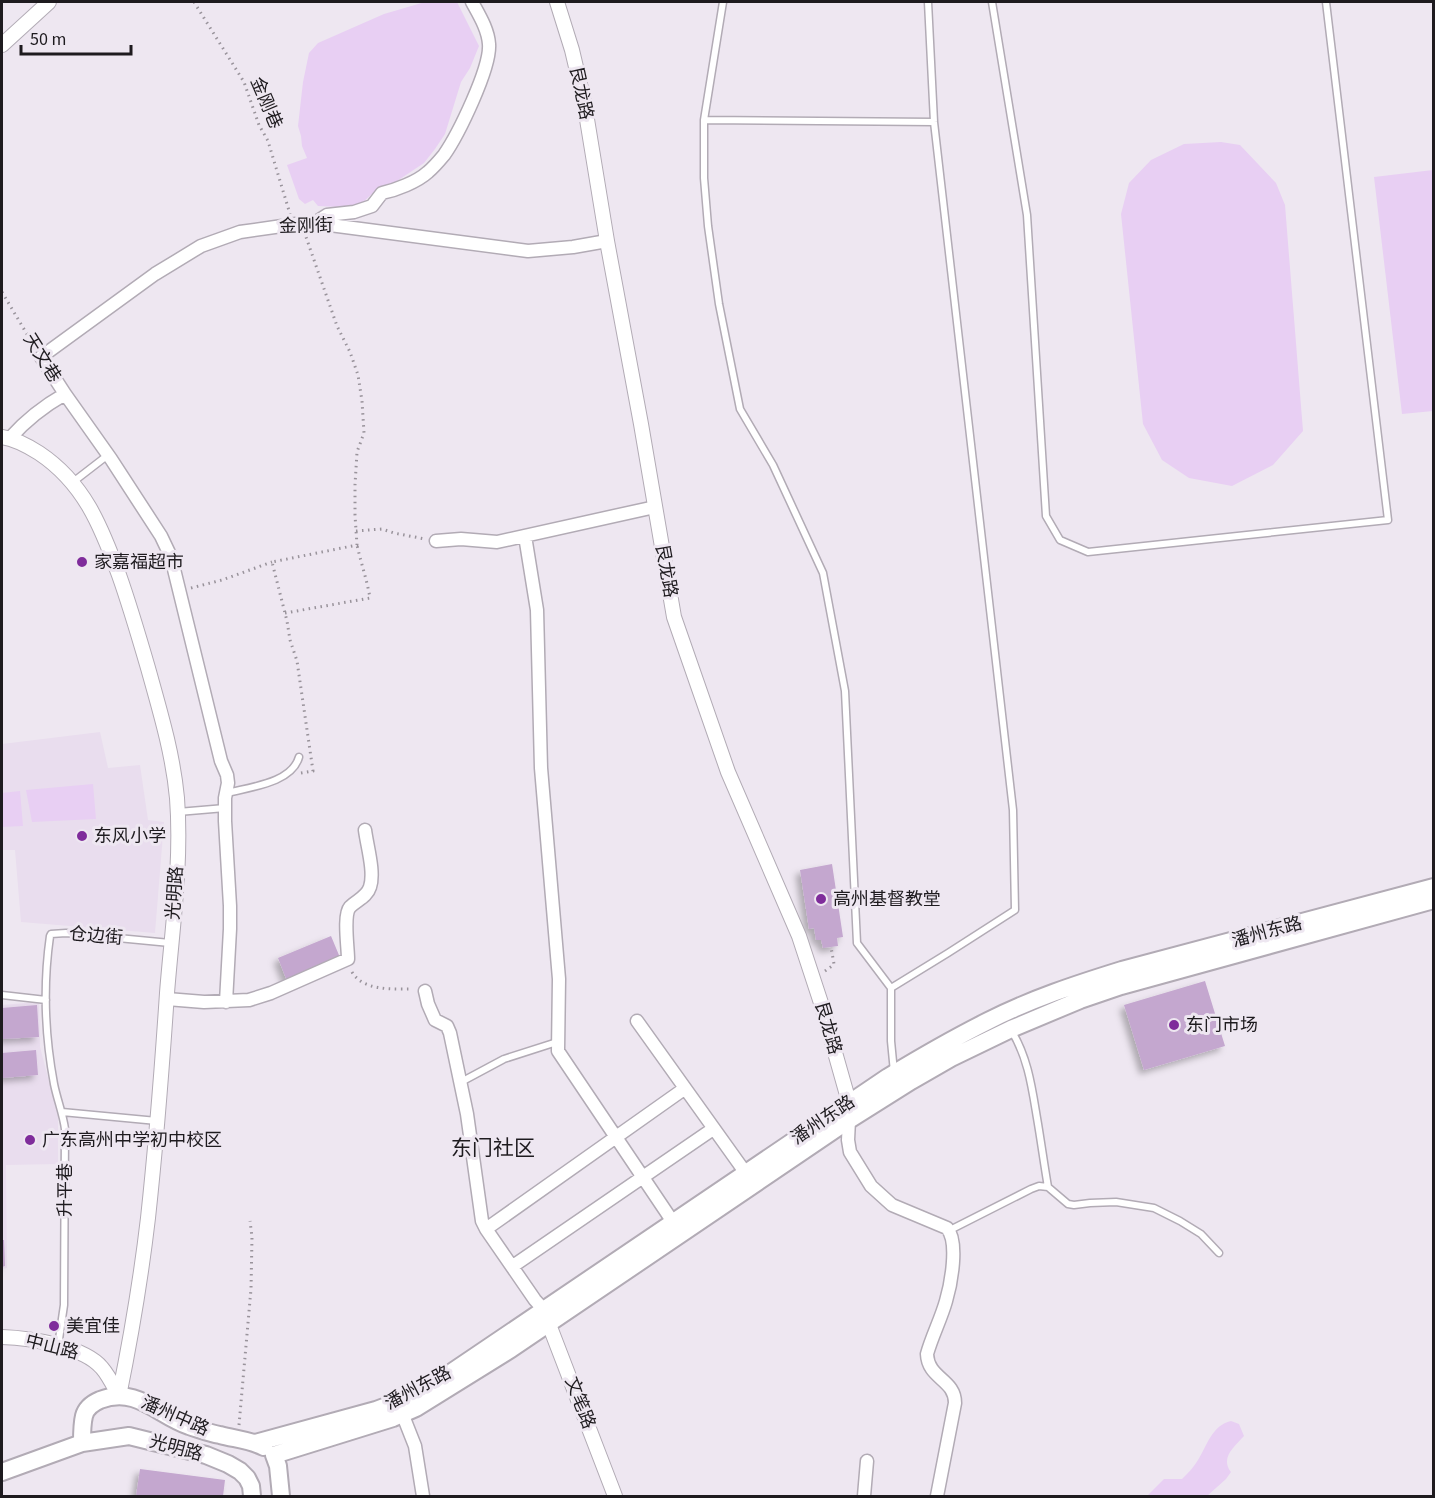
<svg xmlns="http://www.w3.org/2000/svg" width="1435" height="1498" font-family="'Source Sans 3','Noto Sans SC',sans-serif">
<defs>
<filter id="shadow"><feDropShadow dx="-4.5" dy="4.5" stdDeviation="3" flood-color="#0004"/></filter>
</defs>
<rect width="100%" height="100%" fill="#eee7f1"/>
<path fill="#e9ddee" d="M100 732 108 768 140 765 148 820 164 822 155 933 21 922 15 850H2V744Z
M39 1002 40 1047 58 1116V1164L6 1165 7 1268 2 1269V1005Z"/>
<path fill="#e8cff3" d="M425 2H457L479 46 470 68 461 82 445 134 435 149 424 163 394 183 384 189 376 190 357 208 318 206 313 200 305 204 299 199 287 165 307 158 302 146 301 136 298 126 303 82 309 53 318 43 384 14Z
M1221 142 1240 145 1276 183 1285 205 1303 431 1273 465 1232 486 1189 478 1162 460 1143 424 1121 214 1129 183 1151 160 1184 144Z
M1433 170V411L1402 414 1374 177Z
M93 784 96 819 32 822 26 790Z
M20 791 23 826 2 827V793Z
M1231 1421 1239 1424 1244 1436C1234 1447 1220 1458 1231 1472L1226 1479 1207 1496H1147L1164 1479H1182C1188 1473 1194 1467 1198 1460 1207 1446 1212 1425 1231 1421Z"/>
<path fill="#c4a7cf" filter="url(#shadow)" d="M832 864 843 937 837 938 838 946 823 948 821 940H816L814 928 809 929 800 870Z
M331 936 341 960 287 981 278 958Z
M1205 981 1225 1046 1144 1070 1124 1005Z
M37 1005 39 1037 2 1039V1008Z
M36 1050 38 1075 2 1078V1053Z
M2 1240H4L5 1266 2 1267Z
M140 1469 225 1480 223 1496H136Z"/>
<g fill="none" stroke-linecap="round" stroke-linejoin="round">
<g stroke="#b2abb5" stroke-width="9">
<path id="service" d="M723 2 704 120V178L708 226 719 304 740 409 773 465 823 573 845 691 857 943 891 988
M992 2 1027 215 1046 516 1060 540 1088 552 1388 520 1326 2
M704 120 934 122
M73 482 108 455
M227 793C250 787 292 783 299 757
M178 812 225 808
M2 995 46 1000
M1011 1030C1028 1057 1032 1088 1037 1118 1041 1141 1044 1164 1048 1187
M894 1072 891 1041V988L948 953 1015 910 1013 810 934 122 928 2
M461 1082 504 1059 557 1042
M62 1112 157 1121
M950 1230 1031 1189 1039 1186 1048 1187 1068 1204 1074 1205 1090 1203 1116 1202 1154 1208 1180 1221 1201 1234 1219 1253
M58 1346 64 1305 65 1129C63 1114 57 1099 54 1084 45 1036 43 985 50 936L51 934 66 933 170 943"/>
</g>
<g stroke="#b2abb5" stroke-width="15">
<path id="minor" d="M313 224 327 215 354 212 372 206 382 193C396 190 417 182 428 172 434 167 439 161 444 155 458 135 491 68 489 44 488 29 479 15 472 2
M65 394 111 459 161 536 171 557 221 761 227 775 228 783 225 798V821L230 906V929L226 1002
M10 438C26 420 44 406 65 394L41 357 155 274 201 246 240 232 296 224 330 225 528 251 573 247 607 241
M525 536 537 610 541 768 559 979 558 1051 677 1228
M436 541 461 539 497 542 655 507
M425 991 428 1004 435 1020 447 1026 450 1033 467 1114 482 1221 486 1229 535 1300 544 1310
M167 999 204 1002 249 1000 271 993 348 959C348 947 343 915 350 907 357 900 367 897 370 887 375 872 367 846 365 830
M637 1021 750 1179
M849 1120 848 1140 850 1152 871 1186 892 1205 947 1228C959 1242 951 1284 946 1301 941 1319 932 1336 927 1354 928 1379 955 1379 955 1403L937 1496
M486 1229 684 1089
M513 1266 713 1129
M400 1408 415 1446 423 1496
M864 1496 867 1461"/>
</g>
<g stroke="#b2abb5" stroke-width="16">
<path id="tertiary" d="M557 2 572 50 584 101 607 241 641 424 674 617 728 772 799 936 821 1003 849 1102V1112
M2 45 49 2
M2 437C15 439 28 446 39 453 84 483 101 526 119 575 130 606 139 637 148 668 160 711 173 754 177 798 182 863 172 929 167 993 162 1068 156 1144 148 1218 141 1278 131 1337 119 1396
M545 1314 615 1496
M2 1337C29 1338 84 1346 102 1368 109 1376 114 1387 119 1396"/>
</g>
<g stroke="#b2abb5" stroke-width="20">
<path id="secondary" d="M82 1443C82 1434 82 1424 84 1416 86 1408 93 1403 100 1400 137 1386 157 1415 189 1426 199 1429 209 1433 220 1435 235 1439 250 1440 264 1447
M255 1443 376 1410 397 1402 415 1393 452 1372 888 1077C921 1057 954 1038 988 1021 1031 999 1077 984 1122 970L1434 887
M274 1455 393 1418 416 1408 511 1349 849 1120 911 1081 951 1058 1011 1029 1080 1000 1121 986 1434 900
M274 1455 278 1466 281 1496
M2 1472 82 1443 129 1436 206 1455 228 1464 240 1471 247 1478 251 1486 252 1496"/>
</g>
<path stroke="#99939b" stroke-width="3" stroke-dasharray="1.5 4.5" stroke-linecap="butt" d="M194 2 244 82 259 125 268 141 290 214
M2 292 34 346
M356 531 382 529 394 533 425 539
M191 588 222 580 272 562
M285 613 370 598C367 580 361 563 357 545
M301 773 313 771 297 661 290 640 287 621 272 562 357 545 355 515V485L357 452 364 433 362 401 358 375 350 352 337 326 306 237
M825 971 832 966 834 964 831 947
M352 972C363 991 392 989 412 989
M239 1425 251 1289 252 1237 250 1221"/>
<use href="#service" stroke="#fff" stroke-width="6"/>
<use href="#minor" stroke="#fff" stroke-width="12"/>
<use href="#tertiary" stroke="#fff" stroke-width="14"/>
<use href="#secondary" stroke="#fff" stroke-width="16"/>
</g>
<g fill="#7f2c9b" stroke="#eee7f1" stroke-width="2">
<circle cx="82" cy="562" r="6"/>
<circle cx="82" cy="836" r="6"/>
<circle cx="821" cy="899" r="6"/>
<circle cx="1174" cy="1025" r="6"/>
<circle cx="30" cy="1140" r="6"/>
<circle cx="54" cy="1326" r="6"/>
</g>
<g text-anchor="middle" dominant-baseline="central" stroke-width="6" stroke-linejoin="round" paint-order="stroke">
<g font-size="18" fill="#1e1b1f" stroke="#eee7f1">
<text transform="translate(581 93) rotate(78)">艮龙路</text>
<text transform="translate(266 103) rotate(67)">金刚巷</text>
<text transform="translate(306 226) rotate(-1)">金刚街</text>
<text transform="translate(42 358) rotate(58)">天文巷</text>
<text transform="translate(666 571) rotate(80)">艮龙路</text>
<text transform="translate(175 893) rotate(-86)">光明路</text>
<text transform="translate(1267 932) rotate(-15)">潘州东路</text>
<text transform="translate(96 936) rotate(5)">仓边街</text>
<text transform="translate(828 1028) rotate(74)">艮龙路</text>
<text transform="translate(823 1120) rotate(-34)">潘州东路</text>
<text transform="translate(65 1190) rotate(-90)">升平巷</text>
<text transform="translate(52 1347) rotate(14)">中山路</text>
<text transform="translate(418 1388) rotate(-28)">潘州东路</text>
<text transform="translate(580 1403) rotate(69)">文笔路</text>
<text transform="translate(175 1416) rotate(24)">潘州中路</text>
<text transform="translate(176 1448) rotate(15)">光明路</text>
</g>
<g font-size="18" fill="#1e1b1f" stroke="#eee7f1" text-anchor="start">
<text x="94" y="562">家嘉福超市</text>
<text x="94" y="836">东风小学</text>
<text x="833" y="899">高州基督教堂</text>
<text x="1186" y="1025">东门市场</text>
<text x="42" y="1140">广东高州中学初中校区</text>
<text x="66" y="1326">美宜佳</text>
</g>
<g font-size="21" fill="#1e1b1f" stroke="#eee7f1">
<text x="493" y="1148">东门社区</text>
</g>
</g>
<rect width="1435" height="1498" fill="none" stroke="#1e1b1f" stroke-width="6"/>
<path d="M21 45v9h110v-9" fill="none" stroke="#1e1b1f" stroke-width="3"/>
<text x="30" y="45" font-size="18" fill="#1e1b1f" stroke="#eee7f1" stroke-width="4.5" paint-order="stroke">50 m</text>
</svg>
